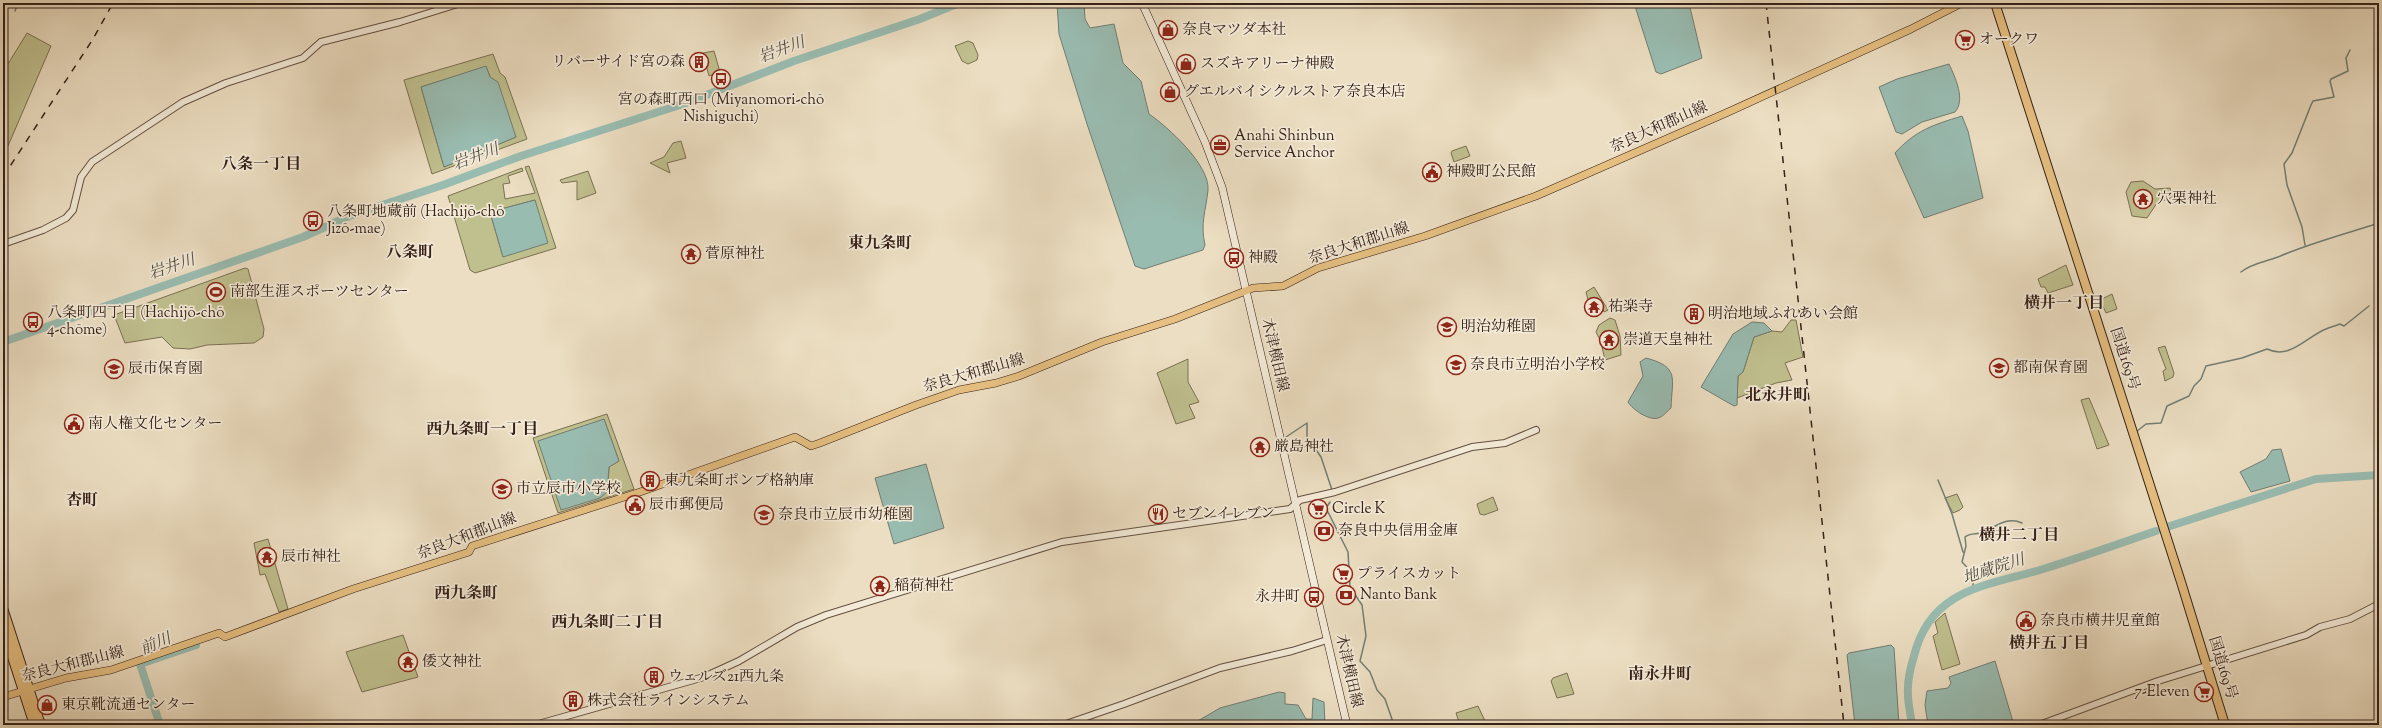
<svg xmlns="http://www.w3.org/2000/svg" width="2382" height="728" font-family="'Sorts Mill Goudy','Noto Serif JP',serif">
<rect width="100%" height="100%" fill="#ecdec2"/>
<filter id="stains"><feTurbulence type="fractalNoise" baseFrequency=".005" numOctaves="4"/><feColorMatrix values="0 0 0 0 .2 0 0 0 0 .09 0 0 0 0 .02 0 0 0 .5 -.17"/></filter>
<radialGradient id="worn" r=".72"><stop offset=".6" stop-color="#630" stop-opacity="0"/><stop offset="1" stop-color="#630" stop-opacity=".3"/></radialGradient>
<path fill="#c0bf8e" stroke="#7a7053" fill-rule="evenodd" d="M27 33 51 46 8 146 3 144V72Z
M968 41 973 43 978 55 977 60 968 64 962 61 955 46Z
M714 51 720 72 709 76 703 53Z
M493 54 500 73 505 77 527 139 432 174 404 80ZM486 67 516 137 444 167 421 87Z
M681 141 686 158 667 163 670 173 650 163 664 157 673 143Z
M1466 146 1470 156 1454 162 1451 153 1452 151Z
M529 166 556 248 475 273 470 270 448 196 522 168 523 171 508 176 510 183 503 184 505 199 535 193 525 167ZM535 200 503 257 490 212Z
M588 171 596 193 577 200V181L562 183 560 180Z
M2143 181 2155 189 2170 188 2173 197 2157 203 2147 218 2132 216 2126 192 2131 182Z
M2066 265 2073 285 2048 293 2045 287H2041L2038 279Z
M245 268 248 269 264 329 263 337 254 343 207 345 190 349 173 348 162 337 125 343 114 315Z
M1594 287 1608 310 1604 312 1600 303 1594 306 1590 299 1588 300 1586 292Z
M2112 294 2117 309 2106 313 2100 300Z
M1610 318 1615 320 1620 336 1621 355 1605 360 1602 347 1609 346 1611 341 1608 331H1604L1602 333 1605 339 1600 340 1596 332 1599 325Z
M1791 320H1796L1803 357 1785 363 1792 380 1776 383 1737 398 1738 376 1743 372 1754 337 1772 331 1782 332Z
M2165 346 2174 373 2173 377 2165 381 2163 371 2166 369 2158 348Z
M1188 359V382L1199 402 1189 405 1195 418 1176 424 1157 373Z
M2089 398 2109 445 2097 449 2081 400Z
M607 414 634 489 558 513 533 438ZM604 419 619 461 609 467 608 488Z
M1957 494 1963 507 1960 510 1953 513 1945 498Z
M1493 497 1498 510 1484 515 1480 514 1477 504Z
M268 539 288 609 279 612 265 574 260 575 254 543Z
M1945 613 1960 664 1942 670 1933 636 1938 633 1935 622Z
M403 635 418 677 362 692 346 652Z
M1567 673 1574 694 1557 698 1551 681 1553 678Z
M1478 706 1485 721 1484 724 1460 725 1456 713Z"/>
<path fill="#99bcb1" stroke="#717e74" d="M1057 3H1084L1085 19 1090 28 1114 24 1123 63 1141 81 1149 114C1168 127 1210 165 1208 190 1206 211 1200 223 1205 245L1203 250 1144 269 1135 266 1087 124 1059 34Z
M1634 3H1689L1702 58 1661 74 1656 72Z
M1949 64C1955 77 1966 100 1955 112L1922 122 1902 134 1896 132 1879 87 1897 79Z
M486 66 490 77 498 82 516 137 444 167 421 87Z
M1962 116 1968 131 1983 198 1924 218 1895 153C1916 130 1933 125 1962 116Z
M535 200 548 243 503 257 490 212Z
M1752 322 1764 323 1772 331 1754 337 1743 372 1738 376 1737 405 1734 406 1701 387 1733 334Z
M1646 358C1680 367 1672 378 1671 408 1667 411 1663 417 1658 418 1649 421 1632 409 1628 402L1643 376 1640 362Z
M604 419 619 461 609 467 607 492 600 498 561 510 538 441Z
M2281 449 2290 481 2251 492 2240 472 2266 459 2272 450Z
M926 464 944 528 894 544 875 478Z
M1891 645 1894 648 1899 725H1855L1847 655 1849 653Z
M1995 661 2014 725H1928L1925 705 1927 691 1948 688 1951 683 1949 677Z
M1279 692 1285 693V704L1298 705 1306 719H1312L1313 698 1324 702 1325 725H1191L1220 708Z"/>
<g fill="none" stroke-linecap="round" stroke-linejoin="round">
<path stroke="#717e74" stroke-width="1.5" d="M15 11 18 3
M2305 245 2302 227 2287 185 2284 164 2292 153 2311 105 2313 101 2334 97 2330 81 2331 79 2348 71 2346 58 2350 50
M2241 272C2252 263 2265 262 2278 257 2310 243 2345 234 2379 223
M2136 432 2146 424 2161 423 2167 406 2189 396 2194 386 2201 379 2206 366 2242 358 2267 349C2290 360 2306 337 2326 329 2330 327 2335 326 2340 324L2344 326 2369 306
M1286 437 1307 423V437L1321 457 1332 490
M1938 480 1952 514 1963 552
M1330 502 1326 508 1348 552 1350 587 1362 605 1366 636 1360 661 1370 672 1377 690 1385 699 1394 725
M1972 589C1976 577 1971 571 1962 562L1966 546 1965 537C1970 532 1978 535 1984 532 1996 526 2008 516 2022 523"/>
<path stroke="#99bcb1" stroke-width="8" d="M3 342 303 237 349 216 443 185 521 156 683 104 794 61 920 19 959 3
M2167 527 2316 479 2379 475
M160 725 140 664 196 645
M1912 725C1911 715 1908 705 1908 695 1907 682 1910 669 1914 656 1930 590 1984 586 2040 570 2079 558 2118 544 2156 531"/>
<g stroke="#635042" stroke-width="8">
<path id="tertiary" d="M3 244 43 230 66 218 73 210 81 177 92 162 183 102 226 83 303 58 321 42 400 22 461 3
M535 725 704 677 739 661 797 627 826 615 1062 542 1290 509 1300 500 1335 492 1472 447 1505 443 1536 430
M1063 725 1124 704 1220 668 1292 651 1327 640
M2039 725 2158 681 2306 635 2320 627 2350 619 2379 604"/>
</g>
<g stroke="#352018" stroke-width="8">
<path id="secondary" d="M1142 3 1205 142 1222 187 1347 725"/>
</g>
<g stroke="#352018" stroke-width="8">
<path id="primary" d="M3 697 66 678 111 670 219 633 225 637 353 589 469 552 472 546 640 492 795 437 811 446 820 443 916 405 959 390 996 383 1019 376 1102 342 1175 319 1253 288 1283 286 1318 268 1425 236 1536 196 1726 113 1911 29 1962 3"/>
</g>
<g stroke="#352018" stroke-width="10">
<path id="trunk" d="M1995 3 2181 582 2225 725
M3 608 41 725
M3 629 34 725"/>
</g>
<use href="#tertiary" stroke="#f3ead7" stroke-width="6"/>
<use href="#secondary" stroke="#f3ead7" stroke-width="7"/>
<use href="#primary" stroke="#e6bf81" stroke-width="7"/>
<use href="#trunk" stroke="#e6bf81" stroke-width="8"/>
<path stroke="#352018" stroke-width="1.5" stroke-dasharray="7 7" stroke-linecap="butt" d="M1766 3 1844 725
M3 177 93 39 113 3"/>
</g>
<defs>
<g id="shop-ring" transform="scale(1)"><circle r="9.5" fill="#f3ead7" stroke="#8f2418" stroke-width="1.5"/><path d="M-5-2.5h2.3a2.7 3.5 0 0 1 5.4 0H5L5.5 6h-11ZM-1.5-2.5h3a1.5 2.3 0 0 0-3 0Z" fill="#8f2418"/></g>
<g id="supermarket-ring" transform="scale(1)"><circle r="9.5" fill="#f3ead7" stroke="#8f2418" stroke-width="1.5"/><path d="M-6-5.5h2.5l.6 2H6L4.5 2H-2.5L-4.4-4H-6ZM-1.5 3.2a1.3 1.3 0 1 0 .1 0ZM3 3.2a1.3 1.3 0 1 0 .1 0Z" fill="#8f2418"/></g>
<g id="building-ring" transform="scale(1)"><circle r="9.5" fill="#f3ead7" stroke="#8f2418" stroke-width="1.5"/><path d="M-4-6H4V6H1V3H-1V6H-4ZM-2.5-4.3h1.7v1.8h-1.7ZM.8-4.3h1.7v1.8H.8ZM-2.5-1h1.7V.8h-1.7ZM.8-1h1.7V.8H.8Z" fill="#8f2418"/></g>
<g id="bus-ring" transform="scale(1)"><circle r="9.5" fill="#f3ead7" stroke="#8f2418" stroke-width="1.5"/><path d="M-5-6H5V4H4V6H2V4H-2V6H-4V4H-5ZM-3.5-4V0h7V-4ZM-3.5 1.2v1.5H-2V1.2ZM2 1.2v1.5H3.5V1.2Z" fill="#8f2418"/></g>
<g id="office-ring" transform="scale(1)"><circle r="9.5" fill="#f3ead7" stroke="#8f2418" stroke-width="1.5"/><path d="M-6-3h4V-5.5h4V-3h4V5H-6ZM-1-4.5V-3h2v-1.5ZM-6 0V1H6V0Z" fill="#8f2418"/></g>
<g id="civic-ring" transform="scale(1)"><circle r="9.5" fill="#f3ead7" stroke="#8f2418" stroke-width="1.5"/><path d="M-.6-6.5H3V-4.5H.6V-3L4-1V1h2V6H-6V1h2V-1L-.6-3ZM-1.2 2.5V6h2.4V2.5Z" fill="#8f2418"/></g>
<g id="temple-ring" transform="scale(1)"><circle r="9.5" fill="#f3ead7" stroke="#8f2418" stroke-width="1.5"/><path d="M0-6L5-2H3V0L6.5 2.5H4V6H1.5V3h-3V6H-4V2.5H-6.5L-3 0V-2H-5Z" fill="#8f2418"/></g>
<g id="stadium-ring" transform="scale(1)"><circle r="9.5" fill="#f3ead7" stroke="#8f2418" stroke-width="1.5"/><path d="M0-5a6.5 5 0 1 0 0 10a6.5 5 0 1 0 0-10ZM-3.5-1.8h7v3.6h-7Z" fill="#8f2418"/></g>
<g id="school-ring" transform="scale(1)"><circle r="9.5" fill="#f3ead7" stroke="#8f2418" stroke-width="1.5"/><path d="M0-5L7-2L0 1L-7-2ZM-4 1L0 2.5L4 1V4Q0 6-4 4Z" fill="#8f2418"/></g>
<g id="restaurant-ring" transform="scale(1)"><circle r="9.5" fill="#f3ead7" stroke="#8f2418" stroke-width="1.5"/><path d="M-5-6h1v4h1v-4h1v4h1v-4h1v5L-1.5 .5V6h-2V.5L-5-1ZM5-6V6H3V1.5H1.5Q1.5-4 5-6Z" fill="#8f2418"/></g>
<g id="bank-ring" transform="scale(1)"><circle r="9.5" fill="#f3ead7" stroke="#8f2418" stroke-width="1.5"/><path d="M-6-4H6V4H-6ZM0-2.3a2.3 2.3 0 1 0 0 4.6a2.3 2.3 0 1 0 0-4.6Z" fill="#8f2418"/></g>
</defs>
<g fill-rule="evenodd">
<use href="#shop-ring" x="1168" y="30"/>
<use href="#supermarket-ring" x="1965" y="40"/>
<use href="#building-ring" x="699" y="62"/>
<use href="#shop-ring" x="1186" y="64"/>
<use href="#bus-ring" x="721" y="79"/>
<use href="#shop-ring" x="1170" y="92"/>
<use href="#office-ring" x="1220" y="145"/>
<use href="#civic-ring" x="1432" y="172"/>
<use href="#temple-ring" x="2143" y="199"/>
<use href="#bus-ring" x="313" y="221"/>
<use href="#temple-ring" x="691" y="254"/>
<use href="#bus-ring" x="1234" y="258"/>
<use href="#stadium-ring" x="216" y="292"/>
<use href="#temple-ring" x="1594" y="307"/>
<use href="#building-ring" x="1694" y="314"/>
<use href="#bus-ring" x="33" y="322"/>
<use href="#school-ring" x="1447" y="327"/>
<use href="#temple-ring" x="1609" y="340"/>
<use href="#school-ring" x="1456" y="365"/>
<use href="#school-ring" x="1999" y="368"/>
<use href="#school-ring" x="114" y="369"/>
<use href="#civic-ring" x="74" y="424"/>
<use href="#temple-ring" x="1260" y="447"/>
<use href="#building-ring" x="650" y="481"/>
<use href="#school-ring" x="502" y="489"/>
<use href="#civic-ring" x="635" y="505"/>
<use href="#supermarket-ring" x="1318" y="509"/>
<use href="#restaurant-ring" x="1158" y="514"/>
<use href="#school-ring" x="764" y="515"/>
<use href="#bank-ring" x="1324" y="531"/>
<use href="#temple-ring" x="267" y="557"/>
<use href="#supermarket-ring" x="1343" y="574"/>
<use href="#temple-ring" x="880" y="586"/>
<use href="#bank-ring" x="1346" y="595"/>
<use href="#bus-ring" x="1314" y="597"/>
<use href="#civic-ring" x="2026" y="621"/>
<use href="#temple-ring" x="408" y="662"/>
<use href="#building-ring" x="654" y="677"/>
<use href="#supermarket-ring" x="2204" y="692"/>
<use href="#building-ring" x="573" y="701"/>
<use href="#shop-ring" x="47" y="705"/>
</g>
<g text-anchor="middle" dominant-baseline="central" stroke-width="3.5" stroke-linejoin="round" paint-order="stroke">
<g font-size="15" fill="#352018" stroke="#f3ead7" text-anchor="start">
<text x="1182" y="30">奈良マツダ本社</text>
<text x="1979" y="40">オークワ</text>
<text x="685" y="62" text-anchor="end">リバーサイド宮の森</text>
<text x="1200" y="64">スズキアリーナ神殿</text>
<text x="1184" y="92">グエルバイシクルストア奈良本店</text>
<text x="721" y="100" text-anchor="middle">宮の森町西口 (Miyanomori-chō<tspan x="721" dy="17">Nishiguchi)</tspan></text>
<text x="1234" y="136">Anahi Shinbun<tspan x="1234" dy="17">Service Anchor</tspan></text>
<text x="1446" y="172">神殿町公民館</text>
<text x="2157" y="199">穴栗神社</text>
<text x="327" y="212">八条町地蔵前 (Hachijō-chō<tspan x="327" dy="17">Jizō-mae)</tspan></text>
<text x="705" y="254">菅原神社</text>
<text x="1248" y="258">神殿</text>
<text x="230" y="292">南部生涯スポーツセンター</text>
<text x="1608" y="307">祐楽寺</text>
<text x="47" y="313">八条町四丁目 (Hachijō-chō<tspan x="47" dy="17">4-chōme)</tspan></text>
<text x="1708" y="314">明治地域ふれあい会館</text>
<text x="1461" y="327">明治幼稚園</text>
<text x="1623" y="340">崇道天皇神社</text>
<text x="1470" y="365">奈良市立明治小学校</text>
<text x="2013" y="368">都南保育園</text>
<text x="128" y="369">辰市保育園</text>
<text x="88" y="424">南人権文化センター</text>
<text x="1274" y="447">厳島神社</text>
<text x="664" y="481">東九条町ポンプ格納庫</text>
<text x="516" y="489">市立辰市小学校</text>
<text x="649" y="505">辰市郵便局</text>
<text x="1332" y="509">Circle K</text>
<text x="1172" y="514">セブンイレブン</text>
<text x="778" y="515">奈良市立辰市幼稚園</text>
<text x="1338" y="531">奈良中央信用金庫</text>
<text x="281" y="557">辰市神社</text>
<text x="1357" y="574">プライスカット</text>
<text x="894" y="586">稲荷神社</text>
<text x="1360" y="595">Nanto Bank</text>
<text x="1300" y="597" text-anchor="end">永井町</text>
<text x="2040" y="621">奈良市横井児童館</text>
<text x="422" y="662">倭文神社</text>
<text x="668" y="677">ウェルズ21西九条</text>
<text x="2190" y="692" text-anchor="end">7-Eleven</text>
<text x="587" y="701">株式会社ラインシステム</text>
<text x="61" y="705">東京靴流通センター</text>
</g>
<g font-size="15" fill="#352018" stroke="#f3ead7">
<text transform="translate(1659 128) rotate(-24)">奈良大和郡山線</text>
<text transform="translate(1359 244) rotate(-18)">奈良大和郡山線</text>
<text transform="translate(1274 355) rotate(77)">木津横田線</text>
<text transform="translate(2124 359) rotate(72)">国道169号</text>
<text transform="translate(974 374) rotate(-16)">奈良大和郡山線</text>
<text transform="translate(467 537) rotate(-21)">奈良大和郡山線</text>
<text transform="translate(73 665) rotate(-14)">奈良大和郡山線</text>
<text transform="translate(2222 668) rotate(73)">国道169号</text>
<text transform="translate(1348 671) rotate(77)">木津横田線</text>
</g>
<g font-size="16" font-style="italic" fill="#534f46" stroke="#f3ead7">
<text transform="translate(782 51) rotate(-20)">岩井川</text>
<text transform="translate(476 158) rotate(-21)">岩井川</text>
<text transform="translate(172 268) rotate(-19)">岩井川</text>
<text transform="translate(1994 570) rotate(-18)">地蔵院川</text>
<text transform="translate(156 645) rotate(-23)">前川</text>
</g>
<g font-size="16" font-weight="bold" fill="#352018" stroke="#f3ead7">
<text x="261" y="165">八条一丁目</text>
<text x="880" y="244">東九条町</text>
<text x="410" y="253">八条町</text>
<text x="2064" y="304">横井一丁目</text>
<text x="1777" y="396">北永井町</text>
<text x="482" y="430">西九条町一丁目</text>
<text x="82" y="501">杏町</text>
<text x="2019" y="536">横井二丁目</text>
<text x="466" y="594">西九条町</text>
<text x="607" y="623">西九条町二丁目</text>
<text x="2049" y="644">横井五丁目</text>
<text x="1660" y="675">南永井町</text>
</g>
</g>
<rect width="2382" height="728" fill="none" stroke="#ecdec2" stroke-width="16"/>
<rect x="4" y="4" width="2374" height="720" fill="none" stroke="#352018" stroke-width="2"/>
<rect x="8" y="8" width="2366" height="712" fill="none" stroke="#352018"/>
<rect width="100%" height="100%" filter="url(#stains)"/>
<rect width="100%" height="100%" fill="url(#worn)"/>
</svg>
